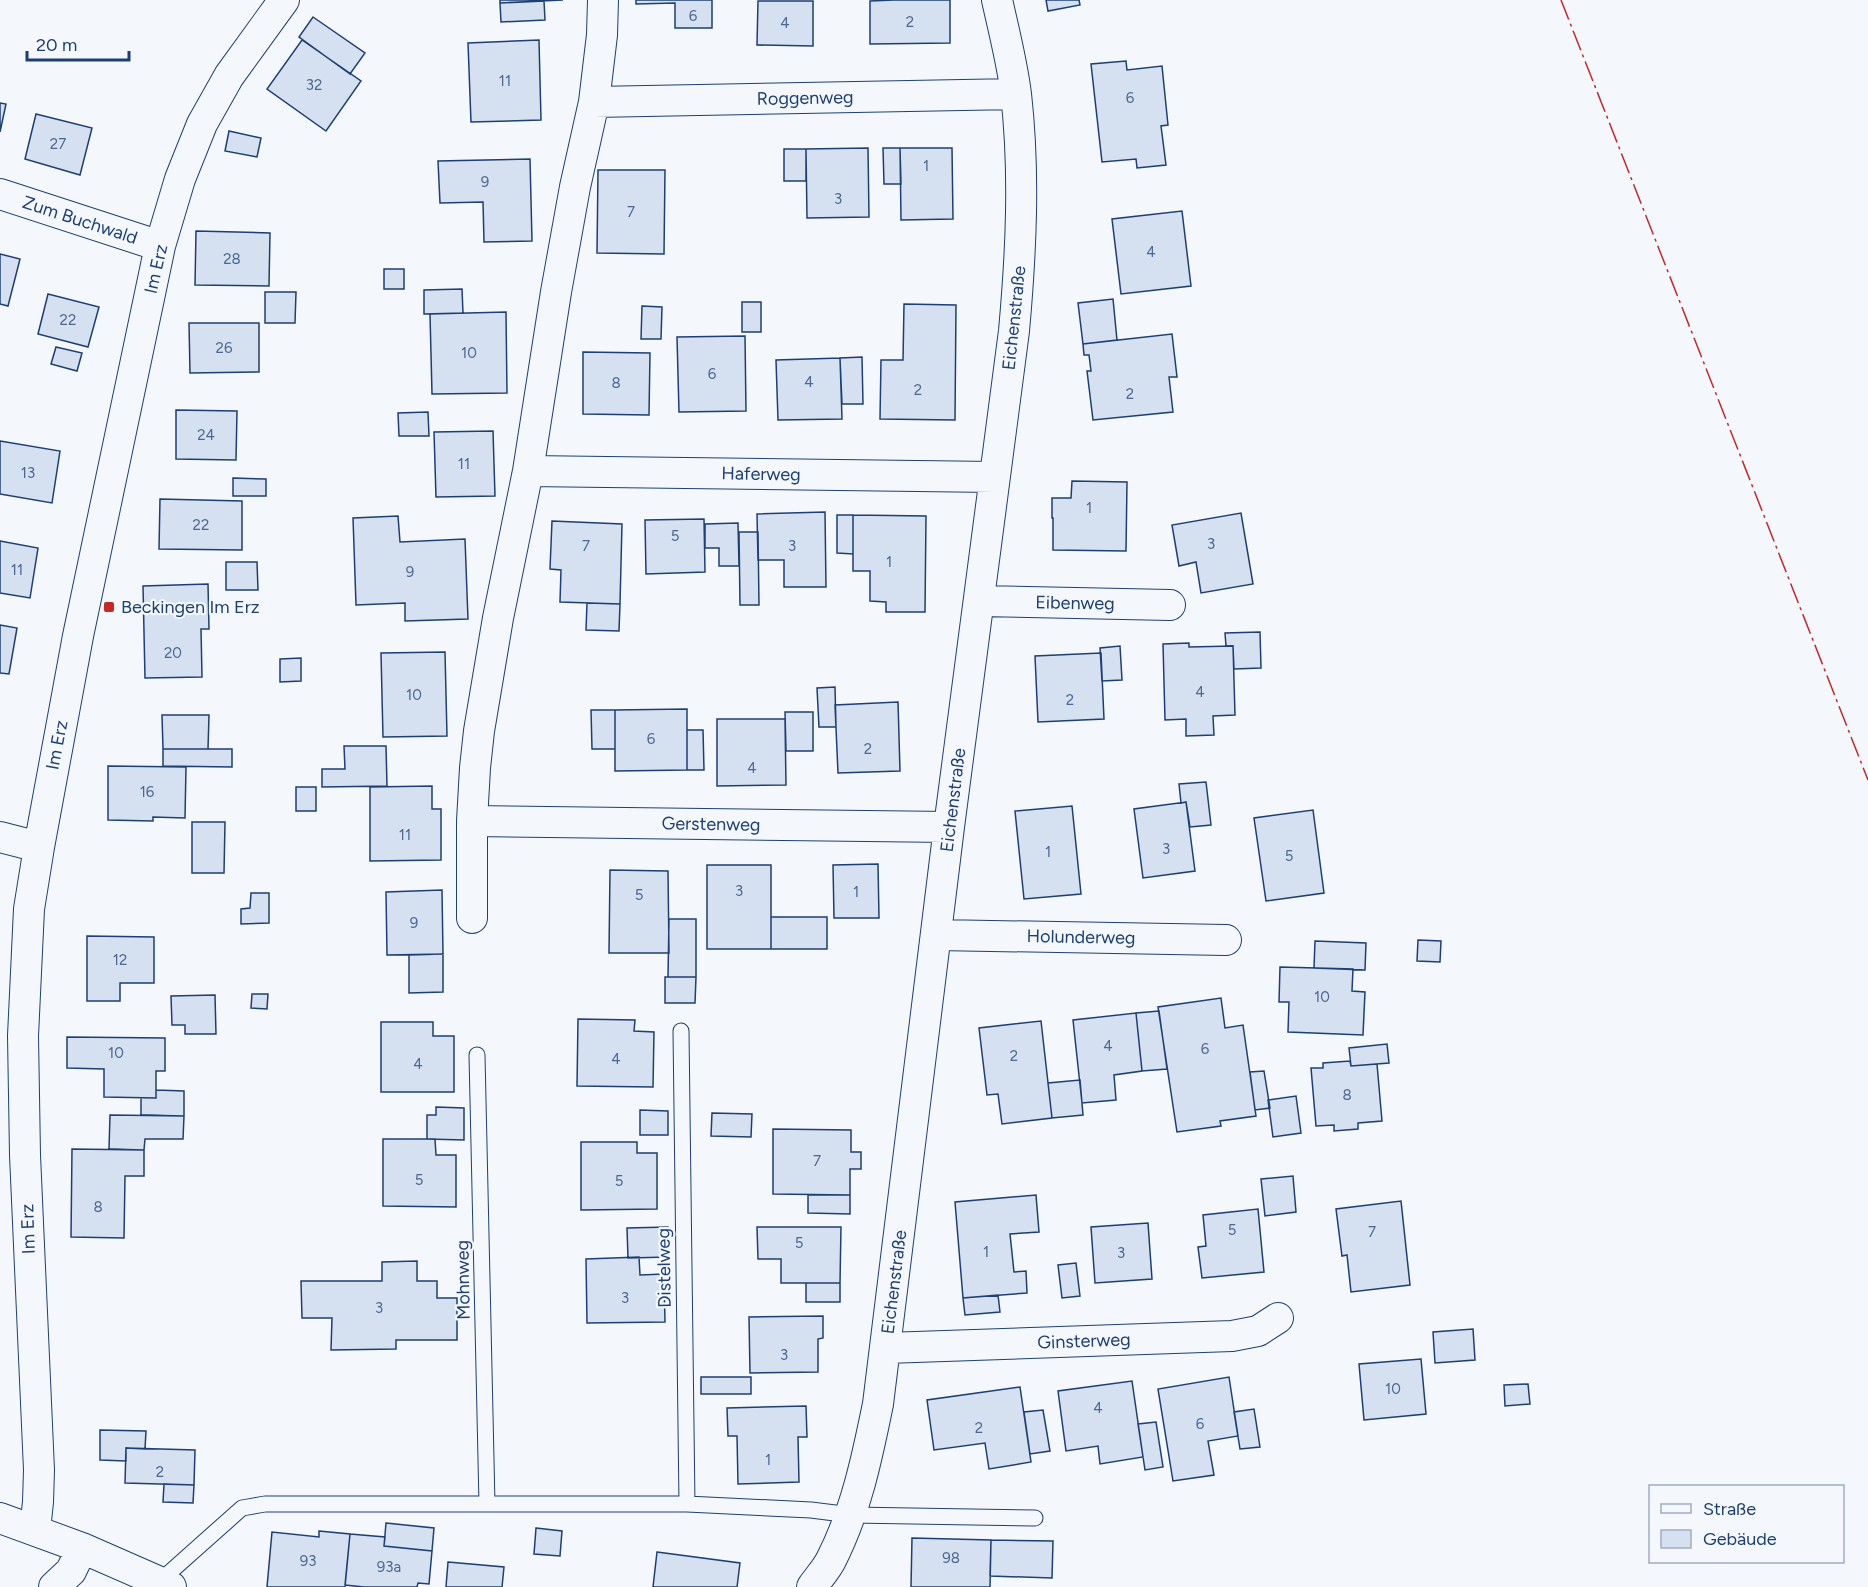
<svg xmlns="http://www.w3.org/2000/svg" width="1868" height="1587" font-family="Figtree,sans-serif">
<rect width="100%" height="100%" fill="#f4f7fb"/>
<path fill="#d5e0f0" stroke="#1d3f73" stroke-width="1.5" d="M500 0H563L500 3Z
M636 0H712V28H675V3L636 4Z
M894 0H950V43L870 44V1Z
M1046 0H1079L1080 5 1048 11Z
M544 1 545 20 501 22 500 3Z
M758 1H813V46L757 45Z
M313 17 365 53 350 74 299 37Z
M302 40 361 81 326 131 267 89Z
M539 40 541 120 471 122 468 43Z
M1126 61 1127 70 1162 66 1168 125 1161 126 1166 165 1137 168 1136 159 1102 162 1091 64Z
M0 103 6 104 0 132Z
M36 114 92 128 80 175 25 159Z
M229 131 261 138 257 157 225 151Z
M868 148 869 217 807 218 806 149Z
M883 148H900L901 184H884Z
M900 148H952L953 219 901 220Z
M784 149H806V181H784Z
M530 159 532 241 484 242 483 202 440 203 438 161Z
M598 170H665L664 254 597 253Z
M1182 211 1191 286 1121 294 1112 219Z
M196 231 270 233 269 286 195 285Z
M0 254 20 259 8 306 0 304Z
M384 269H404V289H384Z
M462 289 463 313 424 314V290Z
M265 292H296L295 323H265Z
M48 294 99 307 88 347 38 334Z
M1113 299 1117 340 1083 344 1078 303Z
M742 302H761V332H742Z
M904 304 956 305 955 420 880 419 881 360H903Z
M642 306 662 307 661 339H641Z
M506 312 507 393 432 394 430 314Z
M189 323H259V372L190 373Z
M1172 334 1177 377H1169L1173 412 1093 420 1087 371H1091L1089 355H1084L1083 344Z
M745 336 746 411 679 412 677 337Z
M56 347 82 353 77 371 51 364Z
M583 352 650 353 649 415 583 414Z
M862 357 863 404H842L840 358Z
M840 358 842 419 778 420 776 360Z
M176 410 237 411 236 460 176 459Z
M428 412 429 436H399L398 413Z
M493 431 495 496 436 497 434 432Z
M0 441 60 451 52 503 0 494Z
M233 478 266 479V496H233Z
M1072 481 1127 482 1126 551 1053 550V518H1052V498H1071Z
M160 499 242 501V550L159 549Z
M825 512 826 587H784V560H758L757 514Z
M1241 513 1253 584 1201 593 1196 562 1179 566 1172 525Z
M837 515H853V554L837 553Z
M853 515 926 516 925 612H886V602L870 601V571H853Z
M398 516 400 542 465 539 468 619 405 621V603L356 605 353 518Z
M704 519 705 572 646 574 645 520Z
M552 521 622 524 620 604 560 602 561 570 550 569Z
M738 523 739 566H719V548H705V524Z
M739 532H758L759 605H740Z
M0 541 38 548 30 598 0 593Z
M226 562H257L258 590H226Z
M208 584 209 629H201L202 677 145 678 143 586Z
M587 603 620 604 619 631 586 630Z
M0 625 17 628 9 674 0 673Z
M1260 632 1261 668 1234 669 1233 646H1226L1225 633Z
M1189 643V647L1233 646 1235 715 1213 716 1214 735 1186 736V719L1165 720 1163 644Z
M1120 646 1122 680 1102 681 1100 648Z
M445 652 447 736 383 737 381 653Z
M1101 653 1104 719 1038 722 1035 656Z
M301 658V681L280 682V659Z
M835 687 836 727H819L817 688Z
M898 702 900 771 838 773 835 705Z
M687 709V770L615 771V710Z
M591 710H615V749H592Z
M785 712H813V751H786Z
M162 715H209L208 749H163Z
M717 719H785L786 785 717 786Z
M687 730H703L704 770H687Z
M344 746H386L387 786 322 787V769H345Z
M163 749H232V767L163 766Z
M108 766 186 767 185 818 153 817V821L108 820Z
M1206 782 1211 825 1190 827 1186 802 1181 803 1179 784Z
M432 786V809H441V860L370 861V787Z
M296 787H316V811H296Z
M1186 802 1195 871 1143 878 1134 809Z
M1072 806 1081 894 1024 899 1015 811Z
M1313 810 1324 893 1266 901 1254 818Z
M192 822H225L224 873H192Z
M878 864 879 918H834L833 865Z
M707 865H771V949H707Z
M610 870 668 871 669 953H609Z
M442 890 443 954 387 955 386 892Z
M251 893H269V923L241 924V909L250 908Z
M771 917H827V949H771Z
M669 919H696V977H668Z
M87 936 154 937V983H120V1001H87Z
M1418 940 1441 941 1440 962 1417 961Z
M1315 941 1366 943 1365 970 1314 968Z
M443 954V992L409 993V955Z
M1280 967 1353 969 1352 991 1365 992 1363 1035 1288 1032 1289 1002H1279Z
M665 977H696L695 1003H665Z
M252 994H268L267 1009 251 1008Z
M215 995 216 1034H185V1025H172L171 996Z
M1221 998 1225 1028 1243 1025 1256 1116 1220 1121 1221 1126 1177 1132 1158 1007Z
M1159 1011 1167 1069 1142 1071 1136 1013Z
M1136 1013 1142 1071 1114 1075 1116 1100 1082 1103 1073 1020Z
M578 1019 635 1020 634 1031 654 1032 653 1087 577 1086Z
M1041 1021 1052 1118 1002 1124 998 1094 987 1095 979 1028Z
M381 1022H433V1036H454V1092H381Z
M67 1037 165 1038V1071H156V1098L104 1097V1069L67 1068Z
M1387 1044 1389 1063 1351 1066 1349 1048Z
M1350 1061 1351 1066 1377 1064 1382 1121 1358 1123V1129L1334 1131V1125L1316 1126 1311 1068H1323V1063Z
M1264 1071 1270 1108 1255 1110 1250 1072Z
M1080 1080 1083 1115 1052 1118 1048 1083Z
M156 1090 184 1091V1116L141 1115V1098H156Z
M1296 1096 1301 1133 1273 1137 1268 1100Z
M436 1107 464 1108V1140L427 1139V1115H436Z
M640 1110 668 1111V1135H640Z
M712 1113 752 1114 751 1137 711 1136Z
M110 1115 184 1116 183 1139H145L144 1150 109 1149Z
M773 1129 851 1130V1152H861V1169H850V1195L773 1194Z
M383 1139H435L436 1155H456V1207L383 1206Z
M581 1142H637V1153H657V1209L581 1210Z
M72 1149 144 1150V1176H125L124 1238 71 1237Z
M1293 1176 1296 1212 1265 1216 1261 1179Z
M808 1195H850V1214L808 1213Z
M1036 1195 1039 1232 1010 1234 1014 1272 1026 1271 1027 1293 963 1298 955 1202Z
M1401 1201 1410 1285 1351 1292 1347 1255 1342 1256 1336 1209Z
M1258 1209 1264 1272 1202 1278 1198 1247 1206 1246 1203 1215Z
M1148 1223 1152 1279 1095 1283 1091 1227Z
M668 1227 669 1257 628 1258 627 1228Z
M757 1227H841L840 1283H781V1259H758Z
M639 1257 640 1275 664 1274 665 1322 587 1323 586 1259Z
M417 1261V1281H437V1298H457V1340H396V1349L331 1350 332 1318H302L301 1281H382V1262Z
M1076 1263 1080 1296 1062 1298 1058 1265Z
M806 1283H840V1302H806Z
M998 1295 1000 1312 965 1315 963 1298Z
M823 1316V1338L818 1339V1372L750 1373 749 1317Z
M1473 1329 1475 1360 1435 1363 1433 1332Z
M1421 1359 1426 1414 1364 1420 1359 1364Z
M701 1377H751V1394H701Z
M1229 1377 1238 1436 1208 1441 1214 1475 1173 1481 1158 1389Z
M1132 1381 1143 1457 1100 1464 1098 1446 1066 1451 1058 1391Z
M1528 1384 1530 1404 1505 1406 1504 1385Z
M1020 1387 1031 1462 989 1469 985 1443 934 1450 927 1400Z
M806 1406 807 1437H798L799 1482 738 1484 737 1436H728L727 1408Z
M1254 1409 1260 1447 1240 1449 1234 1412Z
M1043 1410 1050 1451 1030 1454 1024 1412Z
M1156 1422 1163 1467 1145 1470 1138 1424Z
M100 1430 146 1431 145 1449 126 1448V1461L100 1460Z
M126 1448 195 1450 194 1485 125 1483Z
M164 1484 194 1485 193 1503 163 1502Z
M386 1523 434 1528 432 1551 384 1546Z
M536 1528 562 1531 560 1556 534 1554Z
M319 1531 350 1534 345 1587H267L272 1532 319 1537Z
M350 1534 385 1537 384 1546 432 1551 429 1584 418 1583 417 1587H364L345 1585Z
M912 1538 991 1540 990 1587H911Z
M991 1540 1053 1541 1052 1578 990 1576Z
M657 1552 740 1563 737 1587H653Z
M448 1562 504 1567 502 1587H446Z"/>
<g fill="none" stroke-linecap="round" stroke-linejoin="round">
<g stroke="#1d3f73" stroke-width="17">
<path id="service" d="M681 1031 687 1504
M477 1055 487 1504
M160 1581 242 1508 265 1504H687L811 1510 851 1515 1035 1518"/>
</g>
<g stroke="#1d3f73" stroke-width="32">
<path id="minor" d="M594 102 1016 94
M0 194 160 246
M528 471 994 477
M980 601 1170 605
M472 821 949 827
M0 837 39 847
M472 918V821L475 768 479 731 498 618 528 471 556 292 575 187 594 102 602 35 603 0
M937 935 1226 940
M886 1348 1232 1336 1258 1331 1278 1318
M0 1518 82 1548 171 1587
M35 1530 38 1502 39 1470 25 1155 23 1036 29 909 39 847 78 636 160 246 180 179 202 124 229 76 284 0
M54 1587 71 1571 82 1548
M812 1587C818 1578 826 1570 831 1560 856 1511 867 1458 878 1404L949 827 1014 331C1021 253 1025 173 1016 94 1012 62 1004 31 997 0"/>
</g>
<use href="#service" stroke="#f4f7fb" stroke-width="15"/>
<use href="#minor" stroke="#f4f7fb" stroke-width="30"/>
<path stroke="#c62828" stroke-width="1.5" stroke-dasharray="21 4.5 3 4.5" stroke-linecap="butt" d="M1561 0 1868 780"/>
</g>
<rect fill="#c62828" stroke="#f4f7fb" stroke-width="2" x="103" y="601" width="12" height="12" rx="3"/>
<g text-anchor="middle" dominant-baseline="central" stroke-width="4.5" stroke-linejoin="round" paint-order="stroke">
<g font-size="15" fill="#4b6792">
<text x="693" y="16">6</text>
<text x="910" y="22">2</text>
<text x="785" y="23">4</text>
<text x="505" y="81">11</text>
<text x="314" y="85">32</text>
<text x="1130" y="98">6</text>
<text x="58" y="144">27</text>
<text x="926" y="166">1</text>
<text x="485" y="182">9</text>
<text x="838" y="199">3</text>
<text x="631" y="212">7</text>
<text x="1151" y="252">4</text>
<text x="232" y="259">28</text>
<text x="68" y="320">22</text>
<text x="224" y="348">26</text>
<text x="469" y="353">10</text>
<text x="712" y="374">6</text>
<text x="809" y="382">4</text>
<text x="616" y="383">8</text>
<text x="918" y="390">2</text>
<text x="1130" y="394">2</text>
<text x="206" y="435">24</text>
<text x="464" y="464">11</text>
<text x="28" y="473">13</text>
<text x="1089" y="508">1</text>
<text x="201" y="525">22</text>
<text x="675" y="536">5</text>
<text x="1211" y="544">3</text>
<text x="586" y="546">7</text>
<text x="792" y="546">3</text>
<text x="889" y="562">1</text>
<text x="17" y="570">11</text>
<text x="410" y="572">9</text>
<text x="173" y="653">20</text>
<text x="1200" y="692">4</text>
<text x="414" y="695">10</text>
<text x="1070" y="700">2</text>
<text x="651" y="739">6</text>
<text x="868" y="749">2</text>
<text x="752" y="768">4</text>
<text x="147" y="792">16</text>
<text x="405" y="835">11</text>
<text x="1166" y="849">3</text>
<text x="1048" y="852">1</text>
<text x="1289" y="856">5</text>
<text x="739" y="891">3</text>
<text x="856" y="892">1</text>
<text x="639" y="895">5</text>
<text x="414" y="923">9</text>
<text x="120" y="960">12</text>
<text x="1322" y="997">10</text>
<text x="1108" y="1046">4</text>
<text x="1205" y="1049">6</text>
<text x="116" y="1053">10</text>
<text x="1014" y="1056">2</text>
<text x="616" y="1059">4</text>
<text x="418" y="1064">4</text>
<text x="1347" y="1095">8</text>
<text x="817" y="1161">7</text>
<text x="419" y="1180">5</text>
<text x="619" y="1181">5</text>
<text x="98" y="1207">8</text>
<text x="1232" y="1230">5</text>
<text x="1372" y="1232">7</text>
<text x="799" y="1243">5</text>
<text x="986" y="1252">1</text>
<text x="1121" y="1253">3</text>
<text x="625" y="1298">3</text>
<text x="379" y="1308">3</text>
<text x="784" y="1355">3</text>
<text x="1393" y="1389">10</text>
<text x="1098" y="1408">4</text>
<text x="1200" y="1424">6</text>
<text x="979" y="1428">2</text>
<text x="768" y="1460">1</text>
<text x="160" y="1472">2</text>
<text x="951" y="1558">98</text>
<text x="308" y="1561">93</text>
<text x="389" y="1567">93a</text>
</g>
<g font-size="18" fill="#1d3f73" stroke="#f4f7fb">
<text transform="translate(805 98) rotate(-1)">Roggenweg</text>
<text transform="translate(80 220) rotate(18)">Zum Buchwald</text>
<text transform="translate(156 269) rotate(-77)">Im Erz</text>
<text transform="translate(1014 318) rotate(-84)">Eichenstraße</text>
<text transform="translate(761 474) rotate(1)">Haferweg</text>
<text transform="translate(1075 603) rotate(1)">Eibenweg</text>
<text transform="translate(57 745) rotate(-79)">Im Erz</text>
<text transform="translate(953 800) rotate(-83)">Eichenstraße</text>
<text transform="translate(711 824) rotate(1)">Gerstenweg</text>
<text transform="translate(1081 937) rotate(1)">Holunderweg</text>
<text transform="translate(28 1229) rotate(-92)">Im Erz</text>
<text transform="translate(664 1268) rotate(-91)">Distelweg</text>
<text transform="translate(463 1280) rotate(-91)">Mohnweg</text>
<text transform="translate(894 1282) rotate(-83)">Eichenstraße</text>
<text transform="translate(1084 1341) rotate(-2)">Ginsterweg</text>
</g>
<g font-size="18" fill="#1d3f73" stroke="#f4f7fb" text-anchor="start">
<text x="121" y="607">Beckingen Im Erz</text>
</g>
</g>
<rect x="1649" y="1485" width="195" height="78" fill="#f4f7fb" stroke="#9eadc5" stroke-width="1.5"/>
<rect x="1661" y="1504" width="30" height="9" fill="#f4f7fb" stroke="#9eadc5" stroke-width="1.5"/>
<text x="1703" y="1515" font-size="18" fill="#1d3f73">Straße</text>
<rect x="1661" y="1530" width="30" height="18" fill="#d5e0f0" stroke="#9eadc5" stroke-width="1.5"/>
<text x="1703" y="1545" font-size="18" fill="#1d3f73">Gebäude</text>
<path d="M27 51v9h102v-9" fill="none" stroke="#1d3f73" stroke-width="3"/>
<text x="36" y="51" font-size="18" fill="#1d3f73" stroke="#f4f7fb" stroke-width="4.5" paint-order="stroke">20 m</text>
</svg>
